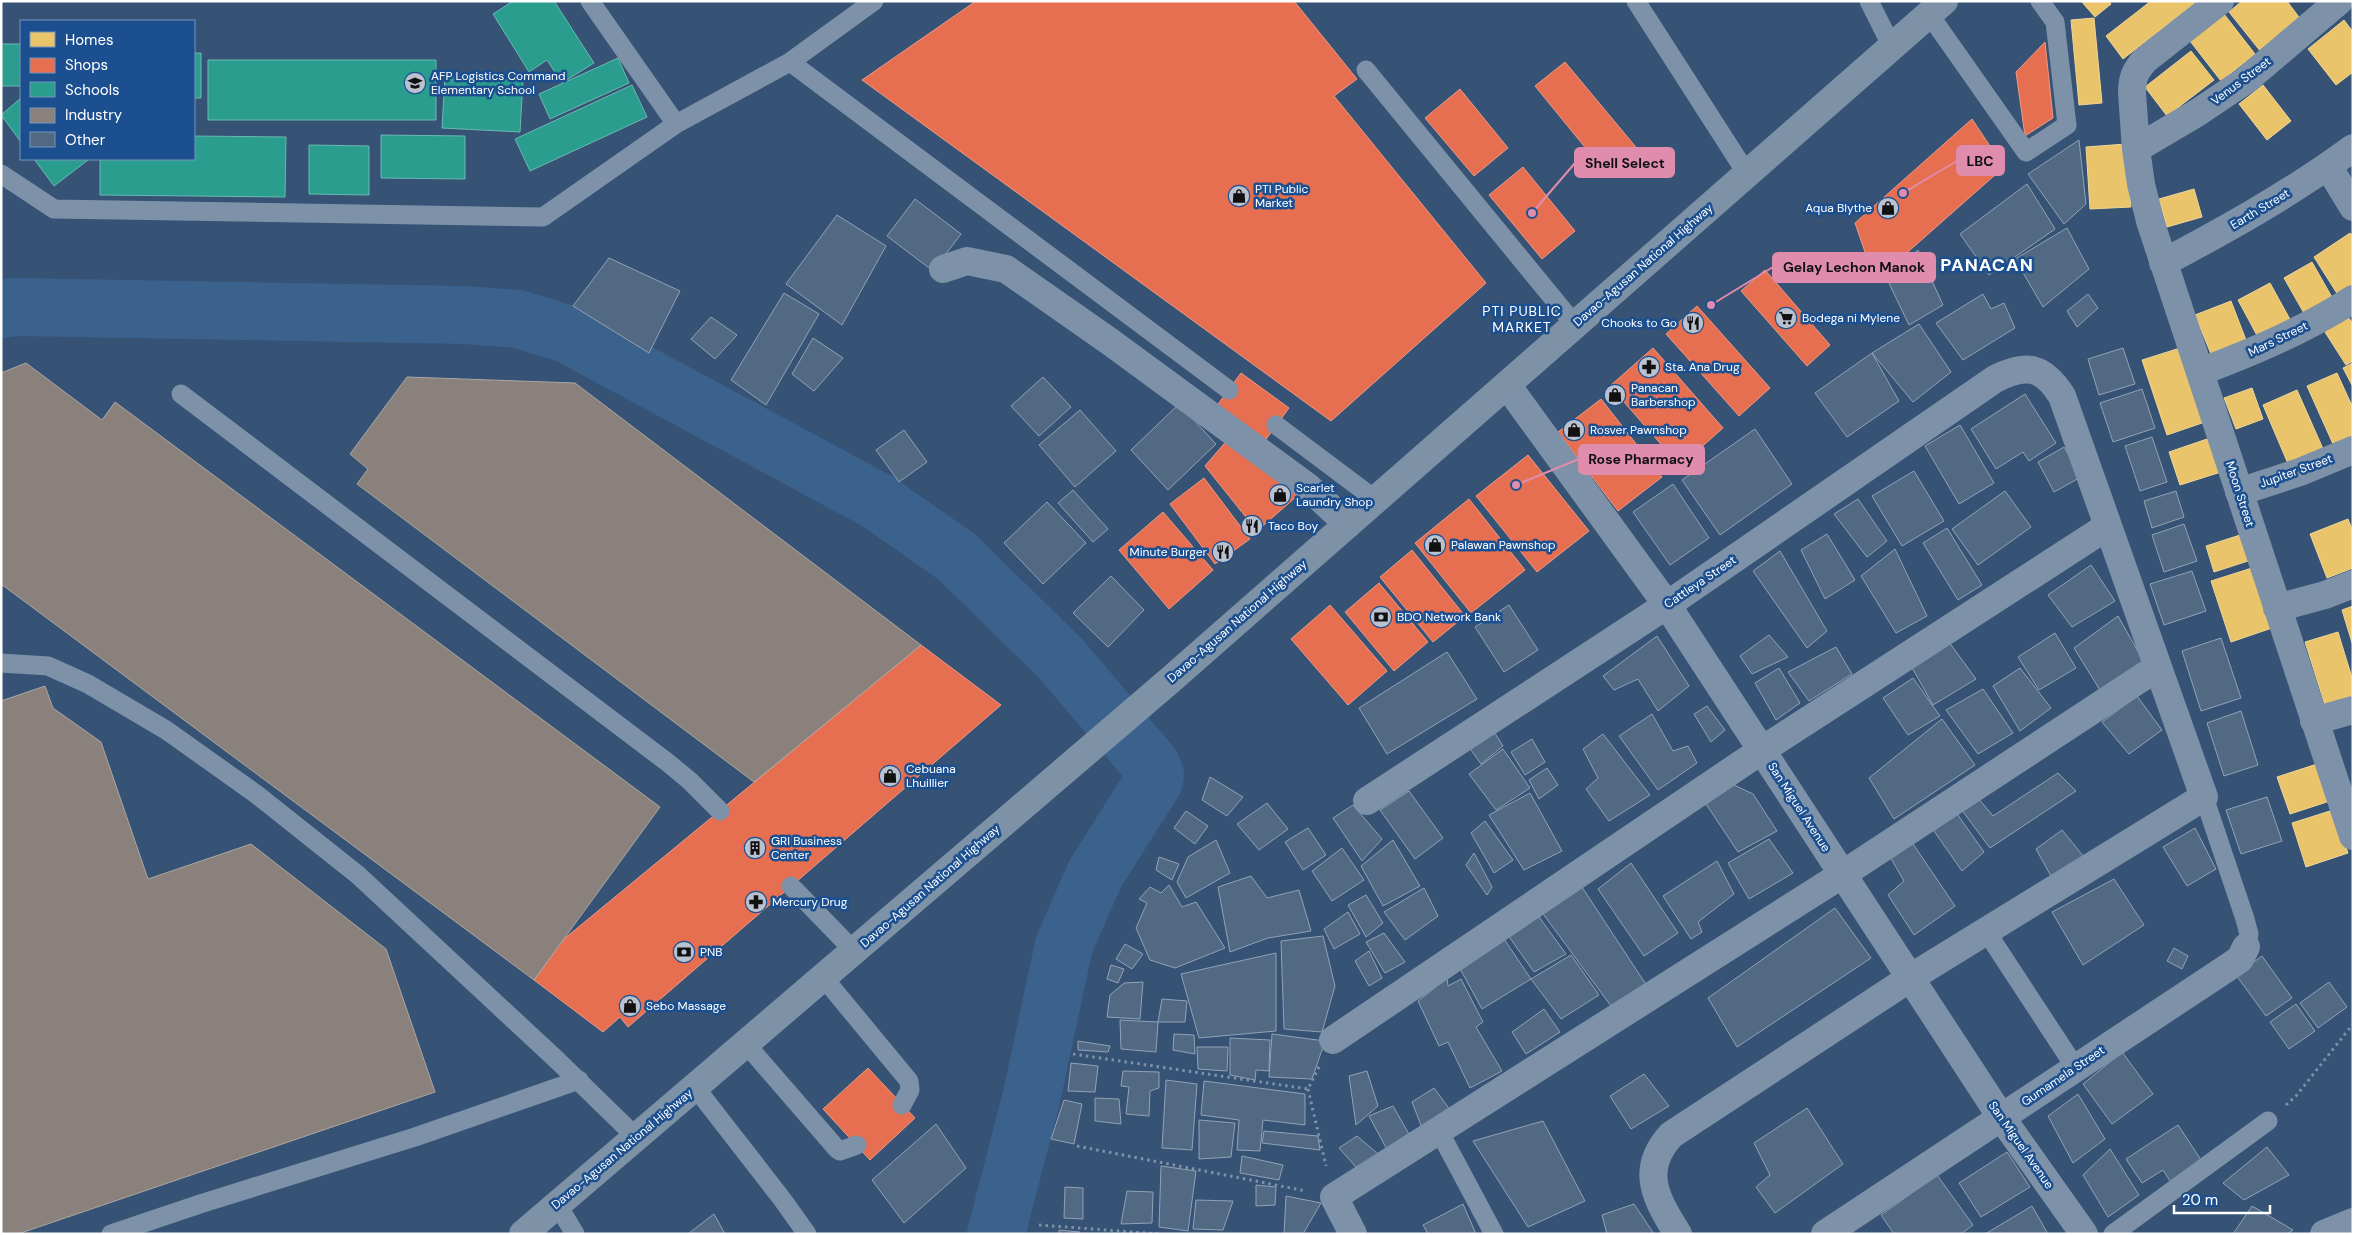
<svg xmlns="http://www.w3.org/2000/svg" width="2354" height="1235" font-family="'DM Sans',sans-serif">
<rect width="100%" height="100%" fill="#365274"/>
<path fill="#e9c46a" stroke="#f0d697" d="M2081 1H2109L2111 4 2095 17Z
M2151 1H2198L2123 59 2106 36Z
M2242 1H2287L2301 20 2261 52 2229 12Z
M2224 14 2255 54 2221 81 2190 41Z
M2094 18 2102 103 2079 105 2071 20Z
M2344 20 2353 32V72L2336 85 2308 49Z
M2191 51 2214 80 2167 116 2145 87Z
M2263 85 2291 121 2267 140 2239 104Z
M2126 144 2131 207 2090 209 2086 147Z
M2194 189 2202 217 2167 227 2159 199Z
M2350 233 2353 237V286L2338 295 2314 257Z
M2312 262 2333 299 2305 315 2284 278Z
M2270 283 2292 323 2260 341 2238 300Z
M2231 301 2246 340 2211 354 2195 315Z
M2346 314 2353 324V361L2346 365 2323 329Z
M2180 348 2205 422 2167 435 2142 360Z
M2353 363V387L2343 368Z
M2337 373 2353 408V436L2333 444 2307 386Z
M2252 388 2263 419 2236 429 2224 398Z
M2297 390 2324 451 2289 466 2263 405Z
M2210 438 2221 472 2180 485 2169 452Z
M2348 519 2353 532V568L2327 578 2310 534Z
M2240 535 2248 561 2214 572 2206 546Z
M2252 568 2272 628 2231 642 2211 581Z
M2353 606V646L2342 610Z
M2338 632 2353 681V696L2325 705 2305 642Z
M2317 764 2330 801 2290 814 2277 777Z
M2333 810 2348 853 2306 867 2292 823Z"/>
<path fill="#e76f51" stroke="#ee9a85" d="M976 1H1294L1357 79 1334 96 1486 283 1331 421 862 80Z
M2045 42 2053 118 2025 136 2016 72Z
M1565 62 1640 152 1610 178 1535 86Z
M1460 89 1508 148 1474 176 1425 118Z
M1972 119 2004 167 1875 281 1855 223Z
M1523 167 1575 231 1542 259 1489 195Z
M1765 270 1830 345 1807 366 1741 291Z
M1697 306 1770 388 1739 416 1666 334Z
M1653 348 1723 428 1680 466 1610 386Z
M1241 373 1289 408 1264 442 1216 407Z
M1601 399 1662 477 1618 511 1558 432Z
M1230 437 1305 489 1257 531 1205 466Z
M1528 455 1589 531 1537 572 1476 496Z
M1204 478 1250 539 1215 564 1170 504Z
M1469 499 1525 570 1471 613 1415 543Z
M1163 512 1213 570 1169 609 1119 550Z
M1412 550 1465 616 1433 642 1380 577Z
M1379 583 1428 642 1394 671 1345 612Z
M1330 605 1387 671 1348 705 1291 639Z
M921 645 1001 705 628 1027 620 1017 603 1032 534 980 564 939Z
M868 1068 915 1118 870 1160 823 1109Z"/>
<path fill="#2a9d8f" stroke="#6abab1" d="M513 1H554L594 63 562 83 547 60 529 72 493 14Z
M1 44H21V86H1Z
M194 53H201V98H194Z
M618 58 629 83 550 119 539 94Z
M208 60H436V120H208Z
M445 75 523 80 520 132 442 128Z
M632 85 647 117 530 171 515 139Z
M21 98V142L1 115Z
M381 135 465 136V179L381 178Z
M194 136 286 137 285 197 100 195V159H194Z
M309 145 369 146V195L309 194Z
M34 159H87L88 160 54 186Z"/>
<path fill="#8a817c" stroke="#ada7a3" d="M26 363 102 420 115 402 660 807 534 980 1 584V373Z
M407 377 575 383 921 645 754 782 357 484 368 469 350 454Z
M45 686 53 708 101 742 148 879 251 844 386 949 435 1092 18 1234H1V701Z"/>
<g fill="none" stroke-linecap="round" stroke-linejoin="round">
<path stroke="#3b618d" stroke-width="58" d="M1 309 15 307 464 315 518 319 567 334 877 501 957 557 1061 659 1151 765 1155 774 1154 781 1095 874 1064 945 1032 1095 996 1234"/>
</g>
<path fill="#526984" stroke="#92a2b6" d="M2079 140 2086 204 2064 224 2028 174Z
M2027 184 2055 229 1989 275 1960 234Z
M915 199 961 234 933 271 887 236Z
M837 215 886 246 842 325 786 284Z
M2067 228 2089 269 2043 307 2015 259Z
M1918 250 1943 305 1909 325 1886 277Z
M609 258 680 291 649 353 573 306Z
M784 293 819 314 766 405 731 380Z
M1983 294 1991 309 2004 303 2015 328 1963 360 1936 323Z
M2088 294 2098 308 2077 327 2067 311Z
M711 317 737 335 715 359 691 339Z
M1919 324 1951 372 1913 402 1872 353Z
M813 338 843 358 814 391 792 374Z
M2123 348 2135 384 2099 395 2088 359Z
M1872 353 1899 401 1847 437 1815 393Z
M1043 377 1071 407 1039 436 1011 406Z
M2142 389 2155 428 2113 442 2100 403Z
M2025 394 2056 443 2029 461 2023 452 1996 469 1971 429Z
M1179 404 1216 444 1168 490 1131 450Z
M1080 410 1116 451 1075 487 1039 445Z
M1960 425 1994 483 1959 504 1925 446Z
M1755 429 1792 484 1720 535 1682 480Z
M904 430 927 462 899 482 876 450Z
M2152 437 2167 482 2140 491 2125 446Z
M2064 447 2081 477 2054 492 2038 462Z
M1914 471 1944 521 1902 546 1872 496Z
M1673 484 1709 538 1670 565 1633 512Z
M1073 490 1108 529 1093 542 1058 503Z
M2005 491 2031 527 1978 565 1952 529Z
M2176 491 2184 517 2152 528 2144 501Z
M1858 499 1887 541 1867 557 1834 514Z
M1047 502 1086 543 1043 584 1004 543Z
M2184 524 2197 561 2164 572 2152 535Z
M1947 528 1982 585 1958 600 1923 543Z
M1827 534 1855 580 1825 599 1801 550Z
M1895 549 1927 616 1896 633 1861 576Z
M1780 551 1827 631 1807 648 1753 571Z
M2091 565 2115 601 2072 627 2048 595Z
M2192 571 2206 611 2164 625 2150 584Z
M1111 576 1144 610 1108 647 1073 613Z
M1509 605 1538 650 1504 672 1475 627Z
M2118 616 2145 664 2103 695 2074 648Z
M2055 633 2076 668 2039 690 2018 657Z
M1769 635 1788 657 1752 674 1740 656Z
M1657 636 1689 686 1658 711 1638 679 1614 690 1603 676Z
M1946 638 1976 679 1933 705 1910 664Z
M2221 638 2241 698 2201 711 2182 651Z
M1836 647 1852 674 1809 701 1788 672Z
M1447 652 1477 699 1387 754 1359 708Z
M1779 668 1800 703 1776 720 1755 683Z
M2020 668 2051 708 2020 731 1993 686Z
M1913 678 1940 716 1908 735 1883 698Z
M1983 689 2013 733 1978 754 1946 710Z
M2137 696 2162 730 2129 754 2102 722Z
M1707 706 1725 730 1711 742 1694 714Z
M2241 711 2258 765 2224 776 2207 723Z
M1652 714 1673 751 1688 746 1697 763 1658 790 1619 736Z
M1942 719 1975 765 1894 819 1869 778Z
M1491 727 1503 746 1481 764 1466 743Z
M1603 734 1650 795 1609 821 1586 789 1598 778 1583 749Z
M1532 739 1545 762 1525 775 1511 752Z
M1503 749 1530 788 1496 810 1469 774Z
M1547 768 1558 785 1539 799 1529 780Z
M2058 773 2076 791 1990 848 1961 809 1978 798 1993 816Z
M1210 777 1243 797 1227 816 1202 800Z
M1734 785 1753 794 1777 831 1738 852 1706 804Z
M1409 791 1443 838 1415 859 1380 810Z
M1530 793 1562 851 1524 870 1489 815Z
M2267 797 2282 841 2241 854 2226 810Z
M1267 803 1288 829 1259 850 1237 824Z
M1353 805 1382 839 1362 861 1333 818Z
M1186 811 1208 826 1195 844 1174 828Z
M1955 811 1984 852 1962 871 1934 831Z
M1485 821 1513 860 1494 873 1471 833Z
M1308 828 1326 855 1303 870 1285 842Z
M2195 828 2216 869 2187 886 2163 847Z
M2062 830 2084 857 2052 878 2036 849Z
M1769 839 1793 873 1749 899 1728 863Z
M1216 840 1230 873 1186 898 1177 882 1188 857Z
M1393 840 1420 886 1383 906 1361 866Z
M1911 841 1955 906 1914 935 1888 895 1904 881 1889 855Z
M1342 848 1364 880 1332 901 1312 871Z
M1474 853 1492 887 1487 895 1466 865Z
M1159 857 1179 864 1172 880 1156 870Z
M1717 861 1734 894 1698 922 1702 932 1691 939 1663 896Z
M1631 863 1678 933 1644 956 1598 889Z
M1251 876 1267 898 1299 890 1311 931 1268 938 1230 952 1218 887Z
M2114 879 2144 925 2083 965 2052 912Z
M1578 881 1647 986 1611 1006 1541 911Z
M1169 885 1182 907 1196 902 1225 948 1175 968 1150 960 1136 928 1147 903 1139 899 1150 887 1161 893Z
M1424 888 1438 916 1405 940 1384 912Z
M1366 895 1383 923 1366 937 1348 905Z
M1835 908 1871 958 1737 1047 1708 998Z
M1348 912 1360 934 1334 949 1324 929Z
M1537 914 1566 954 1534 972 1505 931Z
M1384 933 1405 962 1385 973 1366 942Z
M1323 936 1335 986 1322 1032 1284 1029 1281 941Z
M1502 936 1531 979 1482 1009 1458 965Z
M1125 944 1143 954 1132 969 1116 959Z
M2174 948 2188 956 2182 969 2167 961Z
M1369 951 1382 978 1369 986 1355 961Z
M1276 953V1031L1199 1038 1181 974Z
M1571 955 1599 995 1561 1019 1531 979Z
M2262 956 2292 998 2266 1016 2236 975Z
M1111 965 1124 969 1118 983 1107 979Z
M1447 978 1448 986 1461 979 1483 1022 1476 1027 1502 1071 1470 1088 1448 1042 1439 1046 1418 1001Z
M1143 982 1140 1019 1107 1017 1110 995 1124 983Z
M2329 982 2347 1007 2318 1028 2300 1003Z
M1162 999 1187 1001 1185 1022H1158Z
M2296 1004 2315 1031 2289 1049 2270 1022Z
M1544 1009 1560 1032 1526 1054 1512 1032Z
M1120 1020 1158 1022 1156 1052 1121 1049Z
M1174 1034 1194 1035 1195 1054 1173 1050Z
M1272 1034 1325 1041 1312 1079 1269 1077Z
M1230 1038 1270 1040 1269 1071 1256 1070 1255 1080 1230 1075Z
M1078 1041 1110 1046 1108 1052 1078 1050Z
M1197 1047H1228L1227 1071 1198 1069Z
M2122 1052 2153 1094 2112 1124 2083 1084Z
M1071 1063 1098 1066 1095 1092 1068 1091Z
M1123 1071 1159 1072V1088L1150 1091 1149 1116 1126 1114 1129 1087 1121 1086Z
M1367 1071 1378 1106 1356 1125 1349 1076Z
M1644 1074 1669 1106 1631 1129 1610 1096Z
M1166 1080 1197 1084 1192 1150 1162 1148Z
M1204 1081 1305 1094V1125L1263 1120 1260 1151 1237 1150 1239 1120 1201 1115Z
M1434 1088 1453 1114 1424 1133 1412 1102Z
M2078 1094 2105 1139 2073 1163 2048 1116Z
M1095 1098 1119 1099 1121 1124 1095 1121Z
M1064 1100 1082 1104 1074 1144 1051 1139Z
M1393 1106 1414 1143 1391 1157 1369 1116Z
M1807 1108 1843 1164 1775 1213 1756 1187 1770 1175 1754 1143Z
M1199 1120 1235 1123 1231 1157 1199 1159Z
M1543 1121 1585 1201 1528 1227 1473 1141Z
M936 1124 966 1168 904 1223 872 1180Z
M2178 1125 2203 1163 2172 1184 2163 1170 2142 1183 2126 1159Z
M1264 1131 1318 1136 1320 1150 1262 1143Z
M1357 1136 1385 1160 1364 1176 1339 1148Z
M2267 1147 2289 1175 2244 1200 2223 1183Z
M2110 1149 2139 1195 2108 1217 2083 1175Z
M2007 1152 2030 1187 1981 1217 1959 1183Z
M1242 1156 1283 1165 1279 1180 1240 1173Z
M1161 1166 1196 1171 1188 1231 1159 1227Z
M1937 1175 1973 1225 1961 1234H1894L1881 1215Z
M1256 1185 1276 1187 1275 1205 1256 1206Z
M1065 1187 1083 1188V1219L1064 1218Z
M1127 1191 1153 1192 1152 1223 1121 1224Z
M1286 1196 1321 1203 1303 1234H1284Z
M1196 1200 1233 1201 1223 1230 1193 1229Z
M1463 1204 1476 1234H1428L1423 1225Z
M1634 1204 1654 1234H1607L1602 1215Z
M2032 1206 2048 1234H1985Z
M2252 1206 2293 1230 2287 1234H2233Z
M714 1214 725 1234H688Z
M1059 1230 1080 1232V1234H1059Z"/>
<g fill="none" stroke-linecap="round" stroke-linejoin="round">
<path stroke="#7d92a8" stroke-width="3" stroke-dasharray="2.5 4" stroke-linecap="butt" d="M1073 1054 1308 1089 1320 1065
M1308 1089 1326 1166
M2286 1105 2296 1096 2353 1024
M1077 1146 1306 1191
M1039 1225 1160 1234"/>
<path stroke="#7d92a8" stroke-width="19" d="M590 1 676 124
M1636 1 1747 174
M1869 1 1892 47
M1929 14 2026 152 2067 125 2055 22 2040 1
M790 62 1229 390
M1366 70 1575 325
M1 174 54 209 543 217 676 124 790 62 874 1
M181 394 667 762 690 781 720 811
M1276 425 1376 500
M1 663 48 666 88 684 166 730 256 794 358 875 559 1062 636 1137
M2204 797 2245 919 2249 934 2246 947
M791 886 854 951
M1986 931 2075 1067
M823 977 909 1081 910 1090 902 1105
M746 1044 837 1149 840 1151 857 1145
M695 1087 782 1199 807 1234
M1439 1131 1494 1234
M557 1204 575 1234
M111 1234 200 1204 415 1137 579 1080
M2113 1234 2268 1121"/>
<path stroke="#7d92a8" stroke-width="28" d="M2220 1 2145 60C2135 71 2132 78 2132 93L2136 149 2141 184 2150 221 2353 836
M2136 149 2197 113 2246 80 2339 1
M2328 166 2353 207
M2163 263C2229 228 2293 192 2353 148
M943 269 967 261 1006 269 1109 341 1308 487 1348 524
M2200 372C2253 352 2305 330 2353 299
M1507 385 1667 605 2001 1117 2084 1234
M2239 492 2300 472 2353 450
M2277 608 2325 595 2353 584
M2314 721 2353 710
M1367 801 1667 605 1995 379C2026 363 2043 366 2062 396L2204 797 1910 978 1671 1135C1639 1170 1656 1199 1678 1234
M1333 1040 1762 750 2108 526
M1353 1234 1334 1197 1843 874 2158 667
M1825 1234 2230 966 2240 959 2246 947
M2324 1234 2353 1222"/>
<path stroke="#7e92a7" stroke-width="28" d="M523 1234 1168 682 1944 1"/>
</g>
<defs>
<g id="school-disc" transform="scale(1.125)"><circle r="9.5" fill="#b9c2ce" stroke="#1b4f8f"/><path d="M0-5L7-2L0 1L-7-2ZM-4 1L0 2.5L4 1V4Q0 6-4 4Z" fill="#111"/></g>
<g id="shop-disc" transform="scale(1.125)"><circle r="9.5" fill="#b9c2ce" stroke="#1b4f8f"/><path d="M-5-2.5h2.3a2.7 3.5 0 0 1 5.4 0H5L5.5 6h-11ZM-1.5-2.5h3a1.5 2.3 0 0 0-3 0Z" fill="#111"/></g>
<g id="supermarket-disc" transform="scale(1.125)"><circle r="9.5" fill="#b9c2ce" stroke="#1b4f8f"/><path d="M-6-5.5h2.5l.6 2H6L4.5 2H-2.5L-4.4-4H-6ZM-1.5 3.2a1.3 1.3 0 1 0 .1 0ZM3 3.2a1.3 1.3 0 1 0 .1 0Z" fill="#111"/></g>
<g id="restaurant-disc" transform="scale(1.125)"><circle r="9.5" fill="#b9c2ce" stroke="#1b4f8f"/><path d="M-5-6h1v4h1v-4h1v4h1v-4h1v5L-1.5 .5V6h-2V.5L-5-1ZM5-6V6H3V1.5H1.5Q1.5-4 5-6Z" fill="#111"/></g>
<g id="pharmacy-disc" transform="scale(1.125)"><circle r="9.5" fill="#b9c2ce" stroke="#1b4f8f"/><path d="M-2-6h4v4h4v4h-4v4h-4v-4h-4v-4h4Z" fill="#111"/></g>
<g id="bank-disc" transform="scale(1.125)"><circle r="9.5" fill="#b9c2ce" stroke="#1b4f8f"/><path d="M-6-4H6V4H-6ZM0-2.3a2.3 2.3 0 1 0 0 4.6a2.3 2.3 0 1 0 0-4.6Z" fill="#111"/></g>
<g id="building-disc" transform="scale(1.125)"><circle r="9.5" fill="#b9c2ce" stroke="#1b4f8f"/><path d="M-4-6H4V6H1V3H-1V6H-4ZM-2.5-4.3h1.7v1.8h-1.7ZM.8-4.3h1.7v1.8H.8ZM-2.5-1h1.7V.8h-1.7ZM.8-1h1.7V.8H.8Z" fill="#111"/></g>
</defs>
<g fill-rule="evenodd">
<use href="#school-disc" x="415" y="83"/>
<use href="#shop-disc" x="1239" y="196"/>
<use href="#shop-disc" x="1888" y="208"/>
<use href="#supermarket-disc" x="1786" y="318"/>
<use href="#restaurant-disc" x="1693" y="323"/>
<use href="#pharmacy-disc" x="1649" y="367"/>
<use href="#shop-disc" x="1615" y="395"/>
<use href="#shop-disc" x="1574" y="430"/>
<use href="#shop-disc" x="1280" y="495"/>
<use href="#restaurant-disc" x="1252" y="526"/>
<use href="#shop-disc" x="1435" y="545"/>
<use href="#restaurant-disc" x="1223" y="552"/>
<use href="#bank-disc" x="1381" y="617"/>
<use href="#shop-disc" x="890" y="776"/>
<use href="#building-disc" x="755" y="848"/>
<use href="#pharmacy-disc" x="756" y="902"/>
<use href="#bank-disc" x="684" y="952"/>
<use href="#shop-disc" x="630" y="1006"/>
</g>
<g text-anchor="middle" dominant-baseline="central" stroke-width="5" stroke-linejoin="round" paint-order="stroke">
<g font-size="12" fill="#fff" stroke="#1b4f8f" text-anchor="start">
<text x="431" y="76">AFP Logistics Command<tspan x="431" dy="14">Elementary School</tspan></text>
<text x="1255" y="189">PTI Public<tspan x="1255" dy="14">Market</tspan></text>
<text x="1872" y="208" text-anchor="end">Aqua Blythe</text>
<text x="1802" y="318">Bodega ni Mylene</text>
<text x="1677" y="323" text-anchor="end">Chooks to Go</text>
<text x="1665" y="367">Sta. Ana Drug</text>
<text x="1631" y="388">Panacan<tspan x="1631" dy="14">Barbershop</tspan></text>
<text x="1590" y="430">Rosver Pawnshop</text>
<text x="1296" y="488">Scarlet<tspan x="1296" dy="14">Laundry Shop</tspan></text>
<text x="1268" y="526">Taco Boy</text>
<text x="1451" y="545">Palawan Pawnshop</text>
<text x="1207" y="552" text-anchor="end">Minute Burger</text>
<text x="1397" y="617">BDO Network Bank</text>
<text x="906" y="769">Cebuana<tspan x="906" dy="14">Lhuillier</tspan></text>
<text x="771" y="841">GRI Business<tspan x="771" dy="14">Center</tspan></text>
<text x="772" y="902">Mercury Drug</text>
<text x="700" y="952">PNB</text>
<text x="646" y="1006">Sebo Massage</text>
</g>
<g font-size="12" fill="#fff" stroke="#1b4f8f">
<text transform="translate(2241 81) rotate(-37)">Venus Street</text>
<text transform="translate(2260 209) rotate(-31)">Earth Street</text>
<text transform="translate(1643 265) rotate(-41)">Davao-Agusan National Highway</text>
<text transform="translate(2278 339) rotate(-26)">Mars Street</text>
<text transform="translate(2296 471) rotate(-20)">Jupiter Street</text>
<text transform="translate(2240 494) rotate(72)">Moon Street</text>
<text transform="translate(1700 582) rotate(-34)">Cattleya Street</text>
<text transform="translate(1237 621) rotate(-41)">Davao-Agusan National Highway</text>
<text transform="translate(1799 807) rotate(57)">San Miguel Avenue</text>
<text transform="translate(930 886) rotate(-41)">Davao-Agusan National Highway</text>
<text transform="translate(2063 1076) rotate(-34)">Gumamela Street</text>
<text transform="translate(2021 1145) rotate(55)">San Miguel Avenue</text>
<text transform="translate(622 1149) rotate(-40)">Davao-Agusan National Highway</text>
</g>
<g font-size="14" letter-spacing="1" fill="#fff" stroke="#1b4f8f">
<text x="1522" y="311">PTI PUBLIC<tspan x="1522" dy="16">MARKET</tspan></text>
</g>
<g font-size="18" font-weight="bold" letter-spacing="1" fill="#fff" stroke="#1b4f8f">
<text x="1987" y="265">PANACAN</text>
</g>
</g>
<path fill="none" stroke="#e08cad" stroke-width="2" d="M1903 193L1957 161M1532 213L1575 163M1711 305L1773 267M1516 485L1579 459"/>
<g fill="#e08cad" stroke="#1b4f8f" stroke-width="2">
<circle cx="1903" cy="193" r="5"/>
<circle cx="1532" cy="213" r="5"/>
<circle cx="1711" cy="305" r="5"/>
<circle cx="1516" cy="485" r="5"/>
</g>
<g fill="#e08cad" stroke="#e08cad" stroke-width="2">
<rect x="1957" y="146" width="47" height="29" rx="5"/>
<rect x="1575" y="148" width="99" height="29" rx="5"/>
<rect x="1773" y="253" width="162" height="29" rx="5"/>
<rect x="1579" y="445" width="125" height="29" rx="5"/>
</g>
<g font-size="14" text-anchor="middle" font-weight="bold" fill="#111">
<text x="1980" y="166">LBC</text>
<text x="1625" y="168">Shell Select</text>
<text x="1854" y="272">Gelay Lechon Manok</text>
<text x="1641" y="464">Rose Pharmacy</text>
</g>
<rect width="2354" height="1235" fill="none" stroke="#ffffff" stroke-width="5"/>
<rect x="20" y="20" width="175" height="140" fill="#1b4f8f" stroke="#7695bc"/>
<rect x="30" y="32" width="25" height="15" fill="#e9c46a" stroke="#7695bc"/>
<text x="65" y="45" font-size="15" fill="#ffffff">Homes</text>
<rect x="30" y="58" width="25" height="15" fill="#e76f51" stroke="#7695bc"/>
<text x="65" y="70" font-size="15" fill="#ffffff">Shops</text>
<rect x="30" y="82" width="25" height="15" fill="#2a9d8f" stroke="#7695bc"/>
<text x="65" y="95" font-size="15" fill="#ffffff">Schools</text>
<rect x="30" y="108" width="25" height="15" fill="#8a817c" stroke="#7695bc"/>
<text x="65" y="120" font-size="15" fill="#ffffff">Industry</text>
<rect x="30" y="132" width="25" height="15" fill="#526984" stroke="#7695bc"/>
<text x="65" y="145" font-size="15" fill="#ffffff">Other</text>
<path d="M2174 1205v8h96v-8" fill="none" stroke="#ffffff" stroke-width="2.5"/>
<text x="2182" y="1205" font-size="15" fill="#ffffff" stroke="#1b4f8f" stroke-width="4" paint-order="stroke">20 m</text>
</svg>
